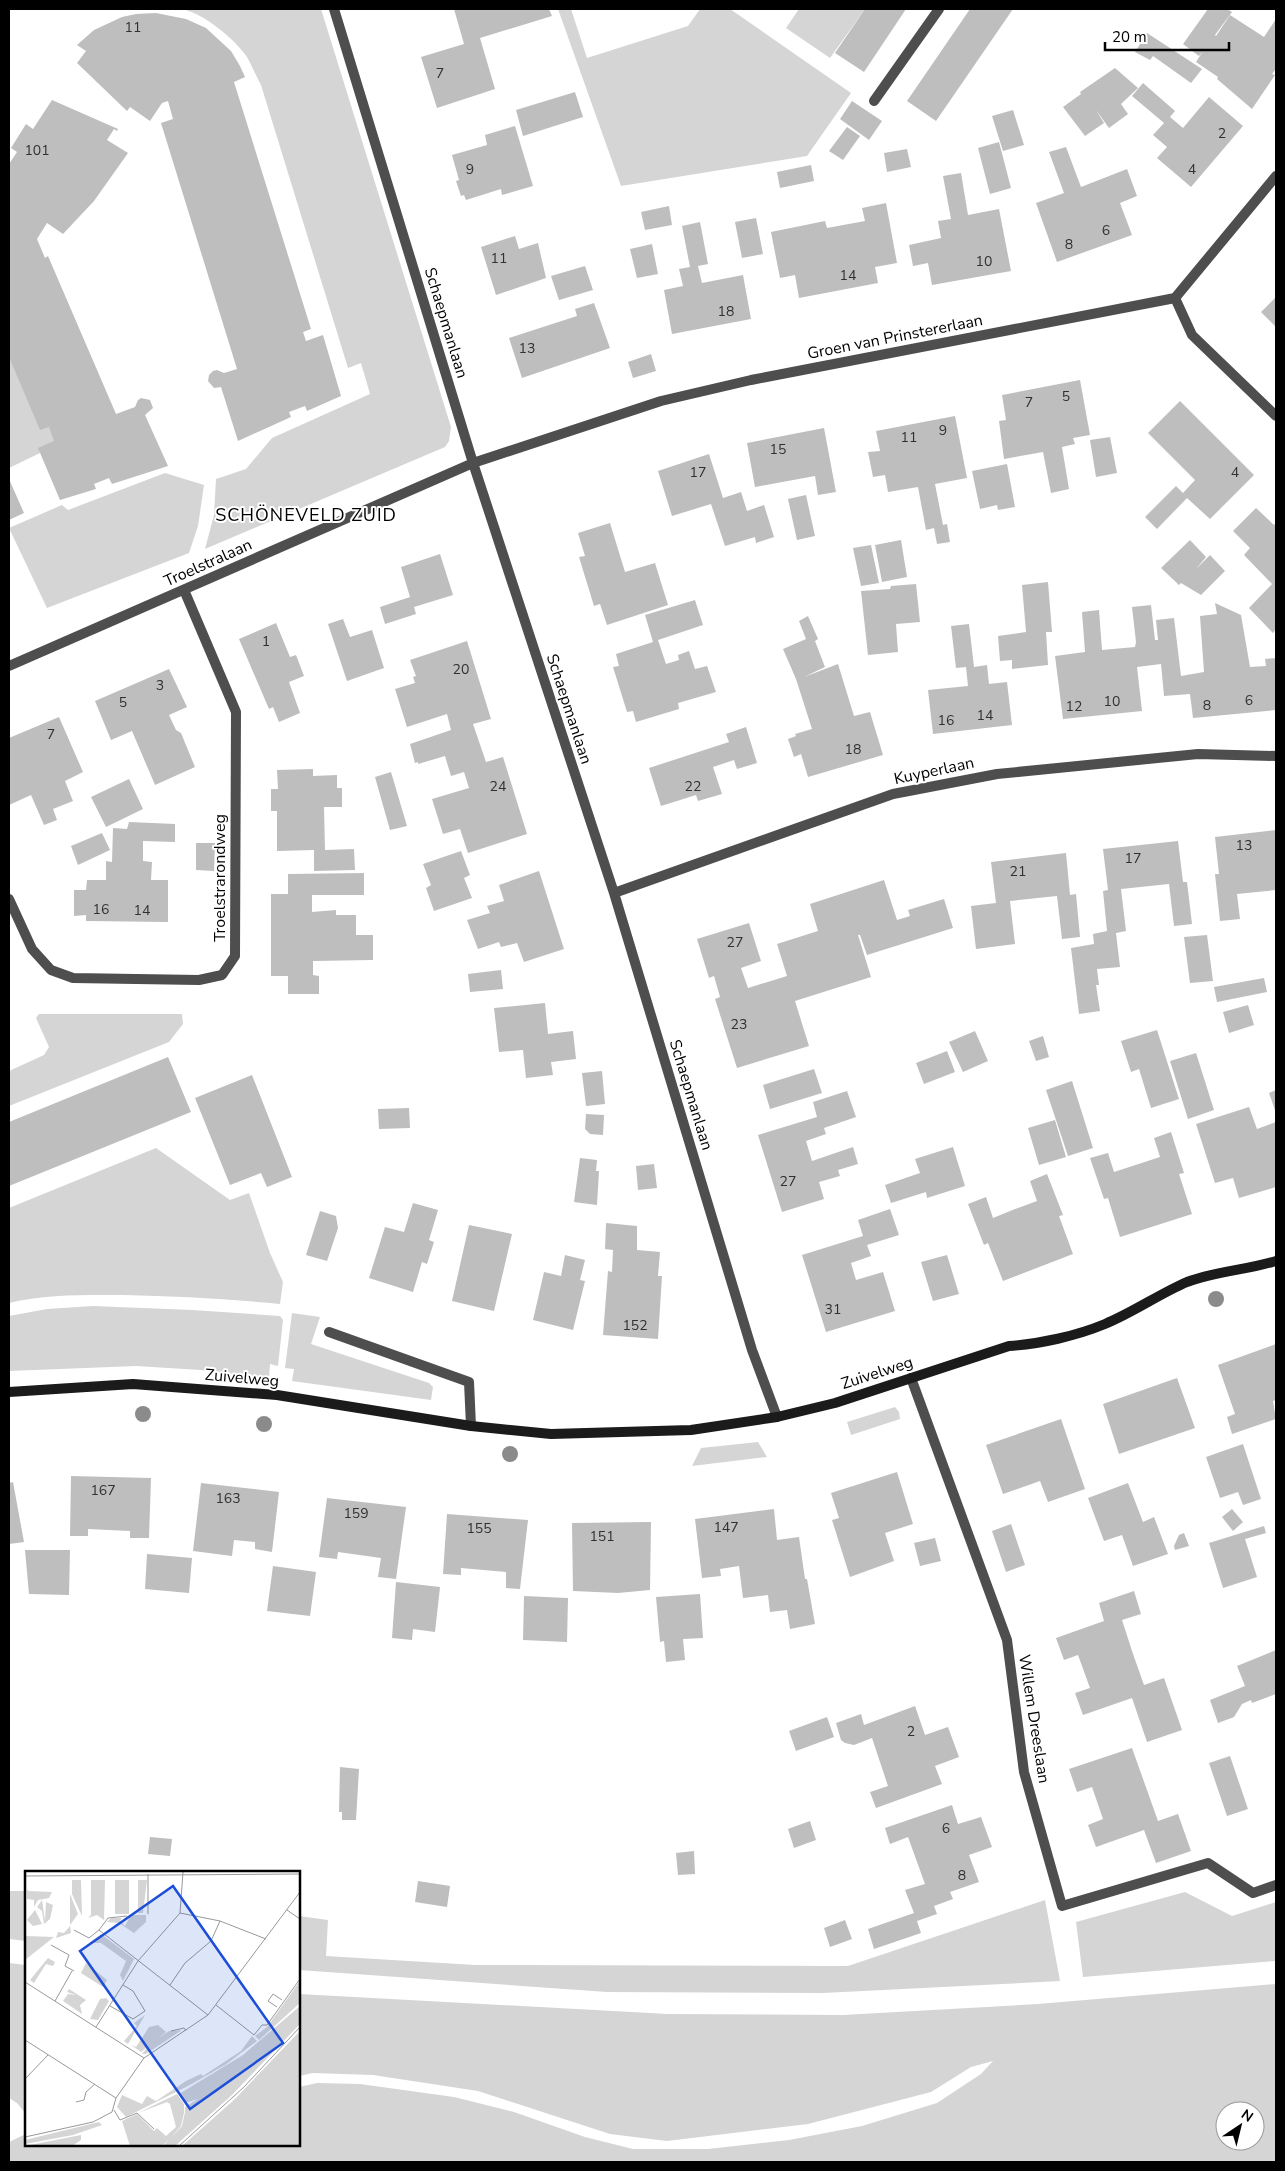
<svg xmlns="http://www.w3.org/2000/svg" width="1285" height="2171" font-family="'Nunito Sans',sans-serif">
<rect width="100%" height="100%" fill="#fff"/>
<path fill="#d5d5d5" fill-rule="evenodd" d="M181 9H321L451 427 449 441 445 447 205 549 214 515 216 479 246 469 272 438 370 394 361 363 348 368 261 85C256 76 252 66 247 57 235 39 202 12 181 9Z
M558 9H571L587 58 688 26 700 9H730L851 93 807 156 621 186Z
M799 9H865L830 58 786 28Z
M9 282 69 439 9 468Z
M165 473 204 485 198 526 189 553 47 608 9 528 62 505 68 510Z
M39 1014H182L183 1024 169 1042 9 1106V1071L44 1055 49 1047 36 1018Z
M156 1148 230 1200 249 1193 270 1253 283 1282 280 1304C228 1299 175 1296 123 1295 86 1295 45 1294 9 1303V1208Z
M93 1306 192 1310 280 1316 283 1320 278 1366 270 1364 269 1378 201 1370 136 1366 9 1371V1316L47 1309Z
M292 1313 320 1317 311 1344 429 1383 433 1387 431 1400 292 1381 294 1369 285 1368Z
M895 1407 899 1412 900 1419 851 1435 847 1422Z
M758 1442 767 1457 692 1466 701 1448Z
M9 1891H26V1941L9 1939Z
M1185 1892 1232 1916 1276 1902V1961L1083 1977 1076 1922Z
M1045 1900 1060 1981 823 1993 607 1992 299 1970V1916L328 1920 326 1956 475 1965 848 1966Z
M9 1963 26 1965V2114L17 2103 9 2098Z
M1276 1984V2162H9V2142L26 2134V2145H299V2087L317 2083 360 2084 454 2097 514 2112 585 2137 633 2149H708L789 2140 862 2126 937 2103 981 2074 993 2061 971 2067 931 2092 808 2124 667 2141 610 2134 478 2091 373 2075 313 2073 299 2076V1994L668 2014 843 2015 1038 2004ZM1225 2111H1255V2141H1225Z"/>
<path fill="#bebebe" d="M454 9H549L552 16 480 38 495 89 437 108 421 57 464 44Z
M865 9H906L864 72 835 53Z
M970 9H1013L936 121 907 101Z
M1208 9H1227L1232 12 1215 35 1216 36 1230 15 1264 37 1276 19V69L1272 74 1275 75 1252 109 1217 79 1218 77 1196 62 1203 51 1199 56 1183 44Z
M156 13 186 19 206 28 231 51 240 66 245 77 234 82 311 329 303 332 306 341 323 335 341 396 307 411 305 406 289 412 291 417 238 441 221 387 214 388 208 381 209 375 213 371 217 370 224 373 237 369 161 123 173 119 168 101 162 103 150 121 130 107 127 111 77 63 86 51 77 45 94 30 122 17 136 14Z
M1147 33 1202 69 1191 83 1153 56 1150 60 1135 52Z
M1115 68 1138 88 1121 104 1128 114 1109 128 1096 110 1104 123 1085 136 1063 107 1081 94 1080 92Z
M1143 83 1175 111 1170 117 1183 128 1209 97 1243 126 1191 187 1157 158 1167 147 1153 135 1164 123 1132 96Z
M575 92 583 117 523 136 516 110Z
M52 100 118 129 117 131 114 129 107 140 128 153 94 201 63 234 47 223 37 239 45 258 48 256 116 414 135 407 138 400 141 398 150 400 153 408 145 415 168 466 112 484 109 478 94 484 96 489 60 500 38 448 54 441 49 427 40 430 9 357V164L17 152 11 148 26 124 33 129Z
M852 101 882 121 869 140 840 119Z
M1013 110 1024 145 1003 151 992 116Z
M515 126 533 186 502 195 501 189 466 200 464 195 461 196 456 181 459 180 452 155 487 145 485 135Z
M847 127 860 136 843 160 829 151Z
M999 142 1011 188 990 194 978 148Z
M1066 147 1081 187 1127 169 1137 196 1120 203 1132 235 1057 262 1036 203 1064 193 1049 152Z
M907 149 911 167 887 172 884 153Z
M811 165 814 181 780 188 777 172Z
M961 173 968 215 999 209 1011 271 932 285 928 263 913 266 909 245 941 238 938 221 951 219 943 176Z
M886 203 897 263 875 267 878 283 799 298 795 275 780 278 771 232 825 221 827 228 865 221 862 208Z
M669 206 672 225 645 230 641 212Z
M756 218 763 254 742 258 735 222Z
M700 222 708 264 698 266 702 283 743 275 751 319 672 334 664 290 683 286 679 269 690 267 682 226Z
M515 236 519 249 538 243 546 278 496 295 481 247Z
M652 244 658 274 637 278 630 249Z
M585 266 593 290 559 300 551 276Z
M1276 297V327L1261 312Z
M594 303 610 348 522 378 509 338 577 316 575 309Z
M651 354 656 371 633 378 628 362Z
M1080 380 1090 435 1073 438 1075 444 1062 447 1069 489 1051 493 1043 452 1004 459 999 421 1006 420 1002 395Z
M1180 401 1254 475 1210 519 1187 498 1157 529 1145 517 1176 486 1183 493 1195 480 1148 433Z
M955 416 967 478 935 484 943 525 947 524 950 542 937 544 934 528 926 530 918 487 888 492 885 475 873 477 868 452 880 451 876 431Z
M824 428 836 492 818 495 815 476 755 487 747 443Z
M1110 437 1117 473 1096 477 1090 440Z
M709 454 723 498 741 492 747 511 764 505 774 537 756 543 755 537 725 546 711 504 672 516 658 471Z
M1007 464 1015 507 998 510 997 505 980 509 972 471Z
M9 479 24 513 9 520Z
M806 495 815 536 797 540 788 499Z
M1256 508 1274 525 1276 523V629L1273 633 1249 608 1272 584 1244 555 1250 548 1233 531Z
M610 523 625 572 655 563 668 605 607 625 600 604 594 606 579 557 585 556 578 533Z
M901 540 907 577 882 582 875 545Z
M1190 540 1206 557 1196 569 1210 555 1225 571 1201 595 1181 583 1179 585 1161 568Z
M871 545 879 583 861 586 853 548Z
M440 554 453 595 414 607 416 614 385 624 380 607 410 597 401 567Z
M1048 582 1052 632H1046L1048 665 1012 669V660L1000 661 998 636 1026 632 1022 585Z
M916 584 920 622 896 624 898 652 868 655 861 591 890 589 891 586Z
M695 600 703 625 658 640 666 664 679 660 678 655 689 651 695 669 707 666 716 692 678 703 679 709 636 722 633 711 627 712 613 667 619 666 616 654 653 642 645 615Z
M1215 603 1241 615 1250 667 1266 666 1265 659 1276 658V710L1193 718 1190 694 1164 696 1161 664 1137 667 1142 711 1063 719 1055 656 1085 652 1082 612 1099 610 1102 650 1135 647 1136 642 1132 607 1151 605 1155 640H1158L1156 620 1174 618 1181 676 1204 672 1200 616 1217 614Z
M808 616 818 639 815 641 825 667 804 677 838 664 854 716 870 712 883 755 808 777 801 754 794 757 788 739 796 736 795 734 812 729 796 679 783 649 806 639 799 621Z
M343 619 350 637 372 630 384 668 347 681 328 624Z
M276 623 290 657 296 655 304 676 289 682 300 713 279 722 273 707 269 709 239 639Z
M969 624 974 667 987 665 989 684 1007 682 1012 725 933 734 928 690 968 686 966 667 956 668 951 626Z
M467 641 491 719 473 724 486 762 503 757 527 834 468 853 460 829 443 834 432 799 469 788 464 772 451 776 445 756 418 764V762L415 763 410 744 451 730 447 714 407 727 395 689 415 683 413 677 416 676 410 660Z
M169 669 187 707 169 715 176 730 181 733 195 767 155 785 132 731 111 740 95 701Z
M59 717 83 772 65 781 73 801 53 809 57 820 44 825 31 795 9 805V738Z
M746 727 757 763 737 769 734 760 713 767 722 794 698 801 696 795 661 806 649 768 729 742 726 734Z
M313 769V776L337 775V788H342V807H324L325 850 354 849 355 870 314 871V850L277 851V811H271V789H278L277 770Z
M391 772 407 826 390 830 375 777Z
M129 779 143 809 106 827 91 797Z
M129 822 175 824V842L143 841V861L152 862 151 880H168V922L86 921V915L74 916V890H86L87 880H106V861L112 862 113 828 127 829Z
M1276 830V890L1237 894 1240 919 1220 921 1215 874H1219L1215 837Z
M102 833 110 850 78 865 71 846Z
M1178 841 1183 882H1187L1192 924 1174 926 1169 884 1121 889 1126 931 1116 933 1120 967 1097 969 1099 985H1096L1100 1011 1079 1014 1071 948 1094 944 1093 934 1107 931 1103 891 1108 890 1103 849Z
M196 843H215L214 871 196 870Z
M461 851 470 875 464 878 472 898 434 911 426 888 431 885 423 864Z
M1066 853 1070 895 1076 894 1080 937 1062 939 1057 896 1010 901 1015 944 976 949 971 906 996 903 991 862Z
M539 871 564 949 524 962 517 943 501 947 499 942 478 949 467 920 490 913 487 906 504 901 499 885Z
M364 873V895H312V912L336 910V915H356V935H373V960L313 961V975L319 976V994H288V976H271V894H288V874Z
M884 880 897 920 910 916 908 910 944 899 953 928 867 955 860 935H858L871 977 795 1001 809 1046 737 1068 715 999 720 997 714 976 709 978 697 939 749 923 761 961 741 968 748 988 787 976 777 944 818 931 810 904Z
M1207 935 1213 981 1190 983 1184 937Z
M501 970 503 989 470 992 468 974Z
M1264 978 1267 992 1217 1002 1214 987Z
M545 1003 548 1034 573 1031 576 1059 551 1062 553 1075 526 1078 523 1050 499 1052 494 1008Z
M1248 1005 1254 1025 1229 1033 1223 1012Z
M1157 1030 1179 1099 1151 1108 1139 1069 1131 1072 1121 1041Z
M975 1031 988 1061 963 1072 949 1042Z
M1043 1036 1049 1057 1036 1061 1029 1041Z
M947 1051 955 1072 924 1084 916 1063Z
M1196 1053 1214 1110 1188 1119 1170 1061Z
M168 1057 191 1112 9 1186V1122Z
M814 1069 822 1093 770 1109 763 1085Z
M602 1071 605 1104 586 1106 582 1073Z
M252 1075 292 1177 267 1187 261 1173 230 1185 195 1098Z
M1072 1081 1093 1148 1068 1156 1046 1090Z
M1276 1090V1113L1269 1093Z
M847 1091 856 1117 824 1128 826 1134 806 1141 812 1161 853 1147 858 1164 838 1170 840 1176 819 1182 824 1199 782 1212 758 1135 817 1117 813 1102Z
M1249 1107 1257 1129 1276 1122V1187L1239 1198 1233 1178 1215 1183 1196 1124Z
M409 1108 410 1128 379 1129 378 1109Z
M586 1114 604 1115 603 1135 590 1134 585 1129Z
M1055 1120 1066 1157 1039 1165 1028 1128Z
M1171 1132 1184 1173 1179 1174 1192 1214 1120 1237 1108 1198 1104 1199 1090 1158 1108 1153 1114 1172 1160 1157 1154 1138Z
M953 1147 965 1186 927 1198 926 1192 891 1203 885 1185 920 1173 915 1159Z
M580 1158 597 1160 596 1171H599L597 1205 574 1202Z
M654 1164 657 1188 638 1190 636 1166Z
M1047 1174 1063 1215 1059 1216 1073 1254 1003 1281 988 1243 984 1245 968 1204 986 1197 993 1218 1015 1209 1037 1201 1030 1181Z
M413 1203 438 1210 429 1240 434 1242 427 1264 422 1262 413 1292 369 1278 385 1227 404 1232Z
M890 1209 899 1235 867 1245 871 1256 851 1263 856 1280 883 1272 895 1311 826 1332 802 1255 863 1236 858 1220Z
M320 1211 336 1216 338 1228 327 1261 306 1255Z
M606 1223 637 1226V1250L660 1252 658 1276H662L658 1339 603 1335 608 1271 612 1272 613 1250 605 1249Z
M469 1225 512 1234 494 1311 452 1301Z
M565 1255 585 1260 580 1280 585 1281 573 1330 533 1320 544 1272 561 1276Z
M947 1255 959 1294 933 1301 921 1262Z
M1276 1344V1400L1273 1401 1276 1419 1232 1434 1227 1417 1235 1414 1218 1365Z
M1177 1378 1195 1428 1119 1454 1103 1404Z
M1061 1419 1085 1489 1048 1502 1040 1481 1003 1494 986 1445Z
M1243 1444 1261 1499 1243 1505 1238 1492 1220 1498 1206 1457Z
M897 1472 913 1524 885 1533 894 1561 850 1577 832 1520 839 1518 831 1493Z
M71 1476 151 1478 149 1538H130V1531L88 1529V1536H70Z
M13 1482 24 1542 9 1544V1483Z
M201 1483 279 1492 272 1552 255 1549V1542L234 1540 232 1556 193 1551Z
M1128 1483 1143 1522 1154 1517 1168 1554 1133 1566 1122 1535 1104 1541 1088 1498Z
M327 1498 406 1507 396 1579 378 1577 381 1558 338 1552 337 1559 319 1557Z
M774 1509 777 1540 799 1537 805 1579H807L815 1624 790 1629 787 1610 770 1612 768 1595 743 1598 739 1566 720 1569 721 1576 702 1578 695 1519Z
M1232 1509 1243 1522 1233 1531 1222 1517Z
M447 1514 528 1520 520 1589 506 1588V1572L461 1568V1575L443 1574Z
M651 1522 650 1590 618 1593 573 1591 572 1523Z
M1011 1524 1025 1565 1006 1572 992 1531Z
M1264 1526 1266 1533 1245 1539 1257 1577 1223 1588 1209 1543Z
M1184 1533 1189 1546 1175 1550 1174 1546 1179 1535Z
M935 1538 941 1561 920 1566 914 1543Z
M25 1550H70L69 1595 29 1594Z
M147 1554 192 1558 189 1593 145 1589Z
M273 1566 316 1572 310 1616 267 1611Z
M396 1582 440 1587 435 1632 413 1629 412 1640 392 1638Z
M1134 1591 1141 1614 1122 1620 1133 1654 1144 1685 1164 1678 1182 1730 1147 1742 1132 1698 1083 1715 1075 1693 1090 1688 1078 1655 1064 1660 1056 1638 1104 1621 1099 1603Z
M700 1594 703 1638 683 1639 685 1660 666 1662 664 1641 660 1642 656 1597Z
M524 1596 568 1598 567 1642 523 1640Z
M1276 1650V1694L1252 1703 1251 1700 1242 1704 1234 1717 1218 1723 1210 1700 1245 1686 1237 1666Z
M915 1706 925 1735 948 1727 959 1757 935 1766 942 1784 876 1808 870 1792 888 1786 872 1738 854 1745 845 1743 841 1740 836 1723 861 1714 864 1725Z
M827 1717 834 1737 796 1751 789 1731Z
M1132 1748 1158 1821 1178 1814 1191 1851 1156 1863 1144 1830 1096 1847 1088 1825 1103 1819 1092 1787 1077 1792 1069 1769Z
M1230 1756 1248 1809 1227 1816 1209 1763Z
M340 1767 359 1769 356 1820H342V1812H339Z
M952 1805 958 1824 981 1817 992 1847 969 1855 979 1882 950 1892 953 1899 934 1906 937 1914 917 1921 921 1933 874 1949 868 1929 914 1913 905 1890 925 1884 908 1837 890 1844 885 1828Z
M810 1821 816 1840 794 1848 788 1829Z
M150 1837 172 1839 170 1856 148 1854Z
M694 1851 695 1874 678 1875 676 1853Z
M418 1881 450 1886 447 1907 415 1902Z
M845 1920 852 1939 830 1947 824 1928Z"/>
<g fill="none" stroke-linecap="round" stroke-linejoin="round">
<path stroke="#4e4e4e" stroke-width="10" d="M874 101 939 9"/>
<path stroke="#4e4e4e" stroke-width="10" d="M334 9 473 463 614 893 752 1350 777 1417
M1175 298 1192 335 1276 416
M9 666 473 463 661 401 751 380 1175 298 1276 176
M614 893 893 794 997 774 1198 754 1276 756
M9 899 32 949 51 970 73 978 199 980 222 975 235 956 236 712 184 590
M329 1332 469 1382 471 1426
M911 1378 1007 1640 1024 1772 1062 1906 1208 1863 1253 1893 1276 1885"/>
<path stroke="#1b1b1b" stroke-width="10" d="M9 1392 133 1384 277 1395 471 1426 551 1434 691 1430 777 1417 835 1403 1009 1346C1040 1344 1076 1336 1105 1324 1134 1312 1159 1294 1187 1282 1216 1271 1247 1270 1276 1261"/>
</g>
<g fill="#8b8b8b">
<circle cx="1216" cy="1299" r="8"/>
<circle cx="143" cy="1414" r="8"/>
<circle cx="264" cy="1424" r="8"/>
<circle cx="510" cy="1454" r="8"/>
</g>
<g text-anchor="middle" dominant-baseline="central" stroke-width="4" stroke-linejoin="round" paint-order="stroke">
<g font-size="14" fill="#303030">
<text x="133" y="27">11</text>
<text x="440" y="73">7</text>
<text x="1222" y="133">2</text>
<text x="37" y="150">101</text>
<text x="470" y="169">9</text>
<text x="1192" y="169">4</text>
<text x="1106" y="230">6</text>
<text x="1069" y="244">8</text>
<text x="499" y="258">11</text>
<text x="984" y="261">10</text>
<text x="848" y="275">14</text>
<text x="726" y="311">18</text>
<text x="527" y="348">13</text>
<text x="1066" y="396">5</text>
<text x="1029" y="402">7</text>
<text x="943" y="430">9</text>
<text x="909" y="437">11</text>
<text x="778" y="449">15</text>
<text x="698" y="472">17</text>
<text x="1235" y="472">4</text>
<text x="266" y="641">1</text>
<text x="461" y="669">20</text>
<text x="160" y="685">3</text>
<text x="1249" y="700">6</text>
<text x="1112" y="701">10</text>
<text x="123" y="702">5</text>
<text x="1207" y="705">8</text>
<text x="1074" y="706">12</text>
<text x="985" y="715">14</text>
<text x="946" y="720">16</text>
<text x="51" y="734">7</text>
<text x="853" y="749">18</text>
<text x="498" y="786">24</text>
<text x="693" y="786">22</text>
<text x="1244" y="845">13</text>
<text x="1133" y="858">17</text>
<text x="1018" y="871">21</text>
<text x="101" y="909">16</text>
<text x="142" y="910">14</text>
<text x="735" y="942">27</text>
<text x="739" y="1024">23</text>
<text x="788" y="1181">27</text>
<text x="833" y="1309">31</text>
<text x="635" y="1325">152</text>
<text x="103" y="1490">167</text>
<text x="228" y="1498">163</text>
<text x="356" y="1513">159</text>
<text x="726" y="1527">147</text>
<text x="479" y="1528">155</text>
<text x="602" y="1536">151</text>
<text x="911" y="1731">2</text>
<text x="946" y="1828">6</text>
<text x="962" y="1875">8</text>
</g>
<g font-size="16" fill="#000" stroke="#fff">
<text transform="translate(446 323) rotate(73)">Schaepmanlaan</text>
<text transform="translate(895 337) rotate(-11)">Groen van Prinstererlaan</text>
<text transform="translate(208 563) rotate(-24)">Troelstralaan</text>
<text transform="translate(569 709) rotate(72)">Schaepmanlaan</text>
<text transform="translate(934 771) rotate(-12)">Kuyperlaan</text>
<text transform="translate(220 878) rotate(-90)">Troelstrarondweg</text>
<text transform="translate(691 1095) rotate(73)">Schaepmanlaan</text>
<text transform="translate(877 1373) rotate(-18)">Zuivelweg</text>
<text transform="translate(242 1378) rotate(5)">Zuivelweg</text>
<text transform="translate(1034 1719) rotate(81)">Willem Dreeslaan</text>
</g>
<g font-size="18" letter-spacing="1" fill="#000" stroke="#fff">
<text x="306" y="515">SCHÖNEVELD ZUID</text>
</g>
</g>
<g transform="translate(25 1871)">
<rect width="275" height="275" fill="#fff"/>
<path d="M47 9H56L57 45 47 23ZM66 9H80L79 49 72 44 63 47 66 44ZM90 9H104V43H90ZM113 9H122L118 42H113ZM2 18 3 20 27 21 24 27 13 29 9 36V29L2 28ZM45 23 53 43 45 54 46 62 31 67 33 61 39 62 45 55ZM17 29 20 50 21 31 28 34 25 48 19 53 17 40 12 36ZM10 39 17 53 8 55 2 49ZM106 44H121V51L109 62 94 52 82 51 86 47H97L95 50 100 55ZM76 63 109 88 98 110 95 104 101 90 76 72H64ZM0 65 29 66 0 89ZM23 87 30 91 28 95 21 93 9 112 5 109ZM61 92 82 109 78 116 56 102ZM275 110V132L234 169 230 165 242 156ZM44 118 61 129 55 134 57 143 38 130 43 123 51 124 42 121ZM81 127 84 130 73 149 65 148 75 128ZM275 135 274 154 207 224 150 275H139L144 268 138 275H105L97 250 112 243 129 260 132 257 141 265 151 256 145 233 142 231 113 242 152 223 159 233V242L156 255 145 268 157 255 160 241V236L173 228 160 232 154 223 218 184ZM120 144 103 173 99 170 112 155 109 152ZM133 154 141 161 116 181 106 174 111 176 124 156ZM157 159 121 183H117L125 173 144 160ZM275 160V275H157L210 228ZM227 165 232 170 200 194 163 215 101 246 92 236 97 224 117 233 122 225 131 230 161 210 176 203 178 205 216 180ZM74 251 77 254 48 264 0 273V269ZM56 264V269L47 275H0Z" fill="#d5d5d5"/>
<path fill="none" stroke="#999" stroke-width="1" d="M123 3V43M0 5 275 3M262 39 275 48M155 42 195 50 241 68M102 45 83 47 74 59 183 144M49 59 64 67 74 59M26 74 44 84 40 95 49 100M0 111 119 187M145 114 160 92 186 70 195 50M30 130 47 100M191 134 229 164 237 154H242L275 108M85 135 108 148 120 140 108 120 98 114M252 136 243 130 248 123 257 129M71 156 113 90 155 42 158 1M146 160 159 157 161 160M0 169 91 227M0 208 23 184M51 231 59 229 61 221 70 213M89 239 95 249 112 242 129 258M0 266 68 251 87 241 91 227 119 187 183 144 275 21M154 275 219 216 275 156"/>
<path fill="#1d4ed8" fill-opacity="0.15" stroke="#1d4ed8" stroke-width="2.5" d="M148 15 258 172 165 238 55 80Z"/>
<rect width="275" height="275" fill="none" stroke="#000" stroke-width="2.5"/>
</g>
<rect width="1285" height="2171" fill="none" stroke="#000000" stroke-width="20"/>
<g transform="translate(1240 2126) rotate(35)"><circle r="24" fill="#ffffff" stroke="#999999"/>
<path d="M0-4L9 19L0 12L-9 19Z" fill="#000000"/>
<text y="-8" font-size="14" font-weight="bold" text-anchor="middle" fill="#000000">N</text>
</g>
<path d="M1105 42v8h124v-8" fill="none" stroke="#000000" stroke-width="2.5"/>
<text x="1112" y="42" font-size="15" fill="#000000" stroke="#ffffff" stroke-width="4" paint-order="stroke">20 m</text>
</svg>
